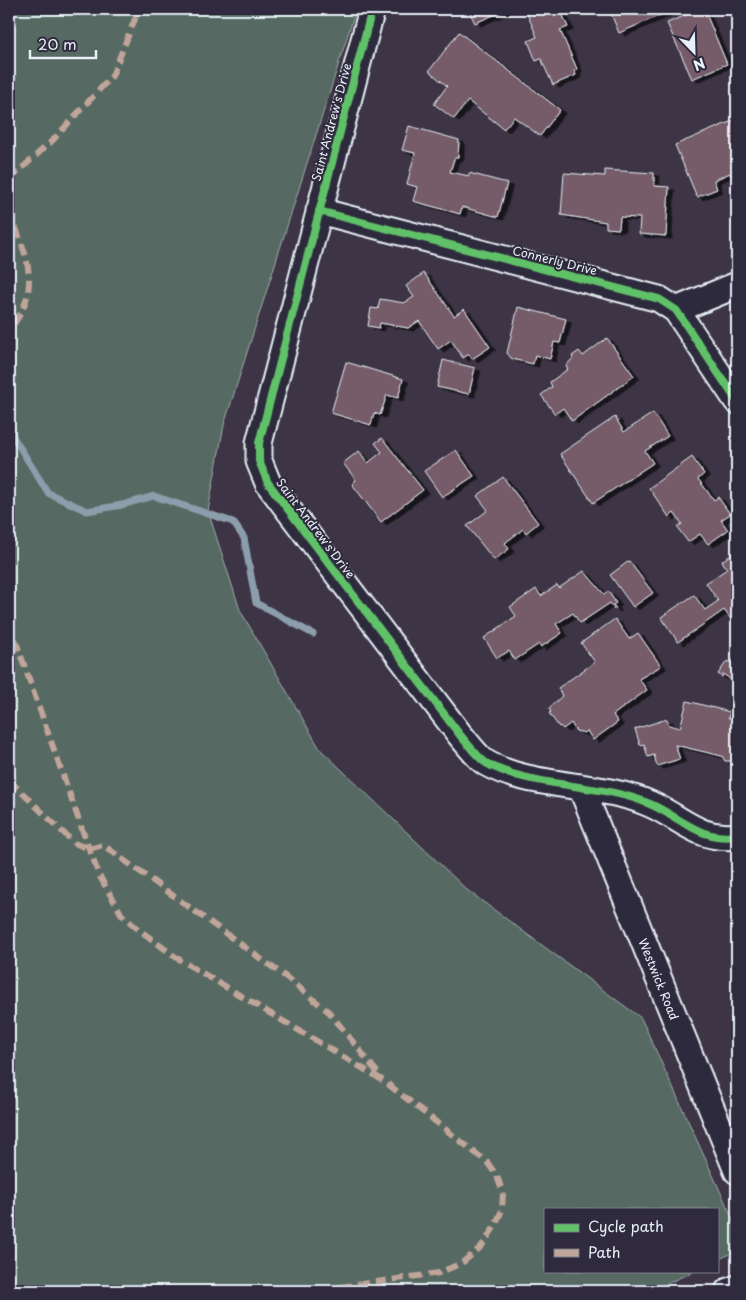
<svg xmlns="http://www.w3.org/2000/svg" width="746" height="1300" font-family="'Playpen Sans',sans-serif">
<defs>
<filter id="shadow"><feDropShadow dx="5.5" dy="3" stdDeviation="0" flood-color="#0009"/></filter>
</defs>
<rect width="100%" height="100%" fill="#3d3445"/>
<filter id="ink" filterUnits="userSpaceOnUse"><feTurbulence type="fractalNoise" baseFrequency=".02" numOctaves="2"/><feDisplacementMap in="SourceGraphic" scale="10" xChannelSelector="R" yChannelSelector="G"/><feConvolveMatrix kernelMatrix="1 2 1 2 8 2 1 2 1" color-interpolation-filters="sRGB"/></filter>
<g filter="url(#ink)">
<path fill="#576962" stroke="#a0adad" d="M9 9H356L224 425 208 511 240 610 320 749 467 890 641 1018 737 1228V1251L717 1260V1209H545V1271H694L651 1291H9Z"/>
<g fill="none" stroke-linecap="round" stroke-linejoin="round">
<path stroke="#8c9eac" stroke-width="7" d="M9 430 48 493 87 511 122 505 154 496 233 522 244 538 256 603 313 634"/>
</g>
<path fill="#755c67" stroke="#e8f1f8" filter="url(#shadow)" d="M468 9H508L475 23Z
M525 9H560L568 27 560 30 577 69 574 70 576 75 553 85 541 59 536 61 528 41 537 37Z
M609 9H667L668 12 619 33Z
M701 9H704L727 64 692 79 667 23Z
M459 32 560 110 540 136 514 117 504 129 468 101 454 119 434 104 447 86 429 71Z
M737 119V190L730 173 714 180 717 189 697 197 675 145Z
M409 126 459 140 458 157 454 159 450 172 469 176V173L507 183 498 217 462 207 460 214 413 201 417 187 407 184 415 153 402 150Z
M605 170 654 173V186L669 187 666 236 639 234 640 218 620 217 619 229 606 228V222L561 215 564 173 605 176Z
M424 273 454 316 464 309 490 347 472 359 469 354 463 358 451 340 438 349 419 321 408 328 380 323 379 328 368 326 371 308 378 309 380 299 404 303 414 297 406 286Z
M518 307 566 319 560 343 554 342 550 359 535 355 533 364 512 359 507 353Z
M607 338 634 376 572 421 563 408 555 414 541 395 552 387 550 382 568 369 566 366 573 358 572 356 579 351 583 356Z
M443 360 475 368 469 394 437 387Z
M346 362 403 379 398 398 387 395 380 415 374 413 371 425 331 413Z
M653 413 668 436 645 451 653 463 593 503 560 454 615 417 624 432Z
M382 438 423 490 381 522 352 484 356 480 343 463 359 451 368 463 382 452 375 443Z
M456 450 474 476 442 497 424 471Z
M692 457 704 474 698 479 714 500 718 497 730 514 721 520 728 530 708 544 700 534 688 542 677 527 682 524 674 513 669 517 649 488Z
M503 477 538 523 526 533 523 529 505 543 509 549 494 560 467 526 488 510 477 496Z
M737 550V627L724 610 678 642 661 617 694 595 705 610 718 601 706 583 727 569 722 561Z
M629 561 653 593 633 607 610 575Z
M584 571 604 594 608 591 616 603 613 605 616 608 614 609 610 603 580 623 573 613 556 624 562 633 541 647 539 644 515 660 509 651 497 658 484 638 516 616 510 607 536 589 541 596 557 585 559 588Z
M615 619 629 639 638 633 661 666 639 679 647 690 613 715 618 722 593 740 587 731 585 733 576 731 571 723 563 729 560 726 559 727 549 713 551 712 549 708 562 696 558 688 595 662 581 643Z
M737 654V684L723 674 722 677 718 674 727 661 731 663Z
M687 701 730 712 728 718 737 720V761H725L722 756 675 745 680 759 657 766 654 755 648 757 644 744 640 745 635 729 667 719 669 725 680 728Z"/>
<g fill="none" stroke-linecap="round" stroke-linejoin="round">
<g stroke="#e8f1f8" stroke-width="29">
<path id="street" d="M372 9 259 443V461L268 483 460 735C468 744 477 757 486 763 532 789 600 782 650 804 682 818 699 841 737 836
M319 211 659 299 676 310 737 401
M676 310 737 285
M581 787 737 1171
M728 1291 737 1288"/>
</g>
<use href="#street" stroke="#2f2a3d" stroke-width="25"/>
<path stroke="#c0a59a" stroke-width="6" stroke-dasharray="12 6" stroke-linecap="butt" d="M9 180 53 140 112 76 139 9
M9 210C26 255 44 288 9 330
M9 622 89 849 99 875 122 915 138 929 177 958 384 1081 487 1162 497 1176 503 1193 502 1210 495 1226 481 1247 462 1263 439 1273 327 1289 250 1291
M9 780 74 843 89 849 103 845 286 977 329 1012 381 1077"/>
<g stroke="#2f2a3d" stroke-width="11">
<path id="cycleway" d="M372 9 259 443V461L268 483 460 735C468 744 477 757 486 763 532 789 600 782 650 804 682 818 699 841 737 836
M319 211 659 299 676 310 737 401"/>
</g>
<use href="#cycleway" stroke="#61c268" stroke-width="8"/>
</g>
</g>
<g text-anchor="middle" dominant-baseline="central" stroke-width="4" stroke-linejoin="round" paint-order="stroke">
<g font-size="12" fill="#e8f1f8" stroke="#2f2a3d">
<text transform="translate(331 122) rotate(-75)">Saint Andrew's Drive</text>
<text transform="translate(555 260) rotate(14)">Connerly Drive</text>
<text transform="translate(316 528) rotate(53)">Saint Andrew's Drive</text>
<text transform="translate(659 979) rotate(68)">Westwick Road</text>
</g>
</g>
<rect width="746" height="1300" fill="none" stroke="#2f2a3d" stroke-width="30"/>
<rect x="15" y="15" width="716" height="1270" fill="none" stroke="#e8f1f8" stroke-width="2" filter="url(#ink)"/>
<rect x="544" y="1208" width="175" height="65" fill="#2f2a3d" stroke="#797a88"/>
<rect x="554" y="1224" width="25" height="8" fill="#61c268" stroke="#797a88"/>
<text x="588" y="1232" font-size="15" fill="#e8f1f8">Cycle path</text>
<rect x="554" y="1249" width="25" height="8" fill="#c0a59a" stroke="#797a88"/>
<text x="588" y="1258" font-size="15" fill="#e8f1f8">Path</text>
<g transform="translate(694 52) rotate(157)" stroke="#2f2a3d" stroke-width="4" paint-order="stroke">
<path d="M0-4L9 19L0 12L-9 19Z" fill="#e8f1f8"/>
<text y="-8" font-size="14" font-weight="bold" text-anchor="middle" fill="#e8f1f8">N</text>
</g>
<path d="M30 50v8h66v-8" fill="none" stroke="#e8f1f8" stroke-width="2.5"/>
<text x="38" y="50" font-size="15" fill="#e8f1f8" stroke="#2f2a3d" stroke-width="4" paint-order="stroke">20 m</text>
</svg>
